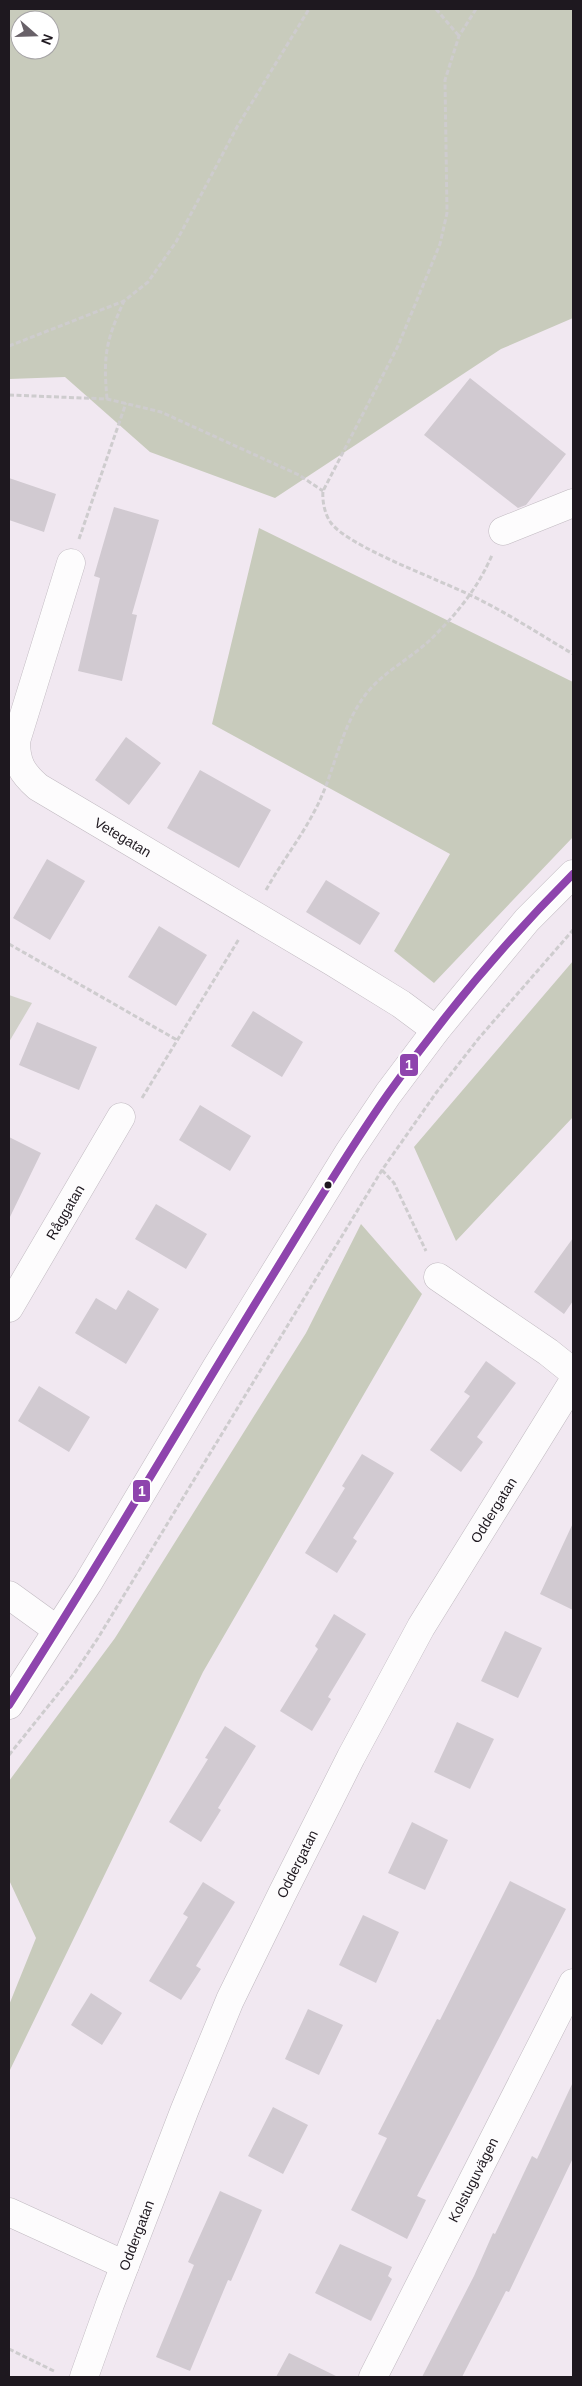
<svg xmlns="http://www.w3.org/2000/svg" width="582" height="2386" font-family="Arial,sans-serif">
<rect width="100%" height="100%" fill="#f1e8f1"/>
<path fill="#d1d1c9" d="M9 995 32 1003 9 1042Z"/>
<path fill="#c8cbbc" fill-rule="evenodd" d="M9 9H573V318L501 349 275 498 150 452 65 377 9 379ZM20 20H50V50H20Z
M259 528 573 682V837L434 983 394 951 450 854 212 724Z
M573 961V1117L456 1241 414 1147Z
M361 1224 422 1294 203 1672 9 2072V2005L36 1938 9 1880V1781L115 1638 306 1333Z"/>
<path fill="#d1cad1" d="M470 378 566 454 526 505 518 508 424 435Z
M9 478 56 494 44 532 9 520Z
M114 507 159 520 132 614 137 615 122 681 78 671 100 578 94 576Z
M126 737 161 763 129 805 95 780Z
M200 770 271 810 239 868 167 828Z
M47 859 85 881 50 940 13 918Z
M326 880 380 913 360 945 306 912Z
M159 926 207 955 176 1006 128 977Z
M253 1011 303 1042 282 1077 231 1046Z
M37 1022 97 1047 79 1090 19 1065Z
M200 1105 251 1136 230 1171 179 1140Z
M9 1137 41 1153 9 1219Z
M156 1204 207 1234 186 1269 135 1239Z
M573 1238V1301L564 1314 534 1292Z
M128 1290 159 1309 126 1364 75 1333 96 1298 116 1310Z
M486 1361 516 1383 477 1437 483 1442 461 1472 430 1450 470 1396 464 1392Z
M39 1386 90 1417 69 1452 18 1421Z
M362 1454 394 1473 353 1538 357 1541 337 1573 305 1553 345 1488 342 1486Z
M573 1523V1610L540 1594Z
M334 1614 366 1634 328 1697 331 1699 312 1731 280 1711 318 1649 315 1646Z
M505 1631 542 1648 518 1698 481 1681Z
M457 1722 494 1739 470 1789 434 1772Z
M225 1726 256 1746 218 1808 221 1810 201 1842 169 1822 208 1759 205 1758Z
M412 1822 448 1840 425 1890 388 1873Z
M510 1881 566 1909 417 2196 426 2200 407 2239 351 2210 387 2138 378 2134 437 2019 440 2020Z
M203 1882 235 1902 196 1966 201 1969 181 2000 149 1981 188 1917 183 1914Z
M363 1915 399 1932 376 1983 339 1965Z
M91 1993 122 2013 102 2045 71 2025Z
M308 2009 343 2025 319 2075 285 2059Z
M573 2082V2158L509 2292 506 2291 462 2377H422L474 2276 493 2233 495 2234 532 2156 537 2159Z
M273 2107 308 2125 283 2174 248 2156Z
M220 2191 262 2210 231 2281 228 2280 190 2371 156 2357 194 2265 188 2262Z
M340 2244 392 2267 388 2276 392 2279 371 2321 315 2293Z
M289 2353 338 2377H276Z"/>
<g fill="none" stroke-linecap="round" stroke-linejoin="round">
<g stroke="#c1bac1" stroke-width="29">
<g id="minor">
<path d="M503 531 573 503"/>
<path id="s1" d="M71 563 16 741C16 763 22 773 38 787L333 962 401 1004 436 1030"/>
<path d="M438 1277 548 1352 573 1372"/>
<path id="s2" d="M9 1308 121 1117"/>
<path d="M9 1595 56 1629"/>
<path d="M9 1705 88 1583 216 1368 349 1152 388 1094 436 1030 527 920 573 874"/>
<path d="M9 2212 125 2265"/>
<path id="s3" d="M84 2377 110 2304 185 2109 230 2000 282 1894 351 1757 421 1627 573 1382"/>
<path id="s4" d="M373 2377 573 1983"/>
</g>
</g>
<path stroke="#ceccce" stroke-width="3" stroke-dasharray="5 2.5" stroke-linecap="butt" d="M436 9 459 36
M476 9 459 36 445 80 447 213 440 244 398 346 323 491C322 501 325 515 331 523 349 547 440 580 470 595 506 612 539 634 573 654
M9 346 124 301 148 282 176 242 237 127 309 9
M9 395 107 399 161 412 299 475 323 491
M107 399C103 355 106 341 124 301
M79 539 126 403
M266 890C281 863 300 839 314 812 335 774 339 729 366 694 383 672 410 659 430 640 456 615 478 588 492 555
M9 944 177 1040
M142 1098 239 939
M382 1170 394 1183 426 1251
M9 1755 74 1674 98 1638 382 1170 436 1093 479 1038 573 930
M9 2349 56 2372"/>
<use href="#minor" stroke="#fdfcfd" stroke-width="28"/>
<g stroke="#fff" stroke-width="11">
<path id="bus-1" d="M9 1705C97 1569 178 1429 263 1291 304 1225 343 1158 388 1094 443 1016 505 942 573 874"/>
</g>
<use href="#bus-1" stroke="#8e44ad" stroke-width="8"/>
</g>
<circle fill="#1e181f" stroke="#fff" stroke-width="2" cx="328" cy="1185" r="4.5"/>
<g text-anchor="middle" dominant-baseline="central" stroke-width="5" stroke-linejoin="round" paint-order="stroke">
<g font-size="14" fill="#1e181f" stroke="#fff">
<text stroke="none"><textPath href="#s1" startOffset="338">Vetegatan</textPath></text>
<text stroke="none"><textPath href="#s2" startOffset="111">Råggatan</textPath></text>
<text stroke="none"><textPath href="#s3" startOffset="961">Oddergatan</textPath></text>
<text stroke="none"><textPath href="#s3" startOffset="556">Oddergatan</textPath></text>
<text stroke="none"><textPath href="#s4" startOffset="221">Kolstuguvägen</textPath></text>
<text stroke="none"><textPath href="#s3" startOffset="151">Oddergatan</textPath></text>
</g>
</g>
<g stroke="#fff" stroke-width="2">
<rect x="399" y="1053" width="20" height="24" rx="5" fill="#8e44ad"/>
<rect x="132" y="1479" width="19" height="24" rx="5" fill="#8e44ad"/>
</g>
<g font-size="14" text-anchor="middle" font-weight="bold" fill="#fff">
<text x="409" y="1070">1</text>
<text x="142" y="1496">1</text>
</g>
<rect width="582" height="2386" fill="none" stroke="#1e181f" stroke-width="20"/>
<g transform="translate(35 35) rotate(110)"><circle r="24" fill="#ffffff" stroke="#a5a3a5"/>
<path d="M0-4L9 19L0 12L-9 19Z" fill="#686168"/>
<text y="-8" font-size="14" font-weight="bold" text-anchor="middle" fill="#1e181f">N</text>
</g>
</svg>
